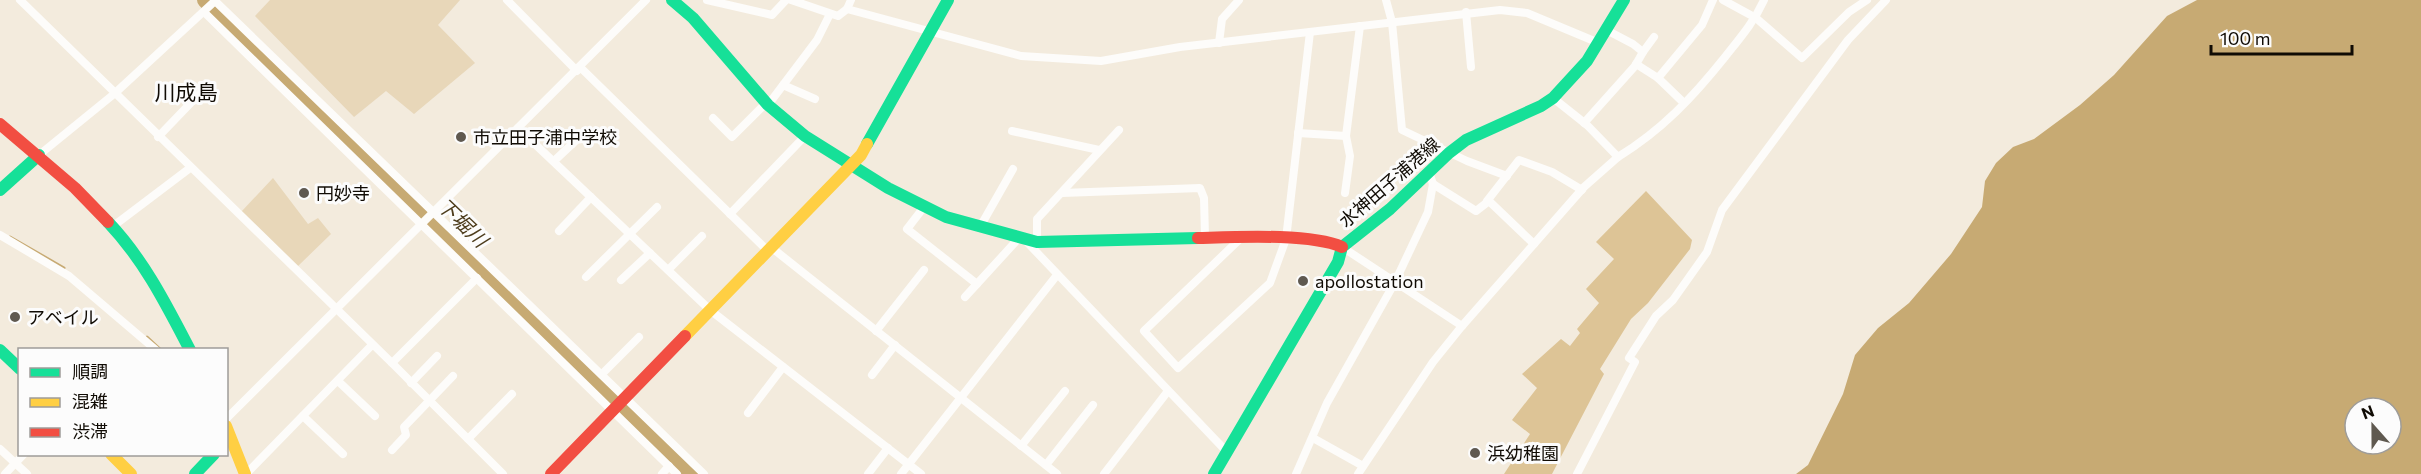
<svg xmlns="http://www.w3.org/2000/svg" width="2421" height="474" font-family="Commissioner,'Noto Sans JP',sans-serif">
<rect width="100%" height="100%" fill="#f3ebdd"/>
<g fill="#e8d7b9">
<polygon points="270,0 460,0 438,25 475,63 414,114 386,91 354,117 255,16"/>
<polygon points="273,178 308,224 318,218 331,234 296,268 241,212"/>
</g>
<polygon fill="#ddc496" points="1646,191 1692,240 1690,249 1648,303 1631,319 1600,369 1604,374 1552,474 1504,474 1530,434 1512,420 1537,388 1522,374 1561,339 1570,346 1580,333 1577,329 1599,303 1586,289 1614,259 1596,242"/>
<path fill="#c7aa73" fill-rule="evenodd" d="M 2197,0 L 2421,0 L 2421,474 L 1796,474 L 1808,465 L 1843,394 L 1855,355 L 1878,328 L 1909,303 L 1951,254 L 1982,207 L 1985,181 L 1996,163 L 2013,147 L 2034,139 L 2080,105 L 2114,75 L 2167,16 ZM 2355,408 L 2391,408 L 2391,444 L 2355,444 Z"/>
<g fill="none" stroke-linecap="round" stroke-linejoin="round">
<g stroke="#c7aa73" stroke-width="3">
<polyline points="10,237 64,268"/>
<polyline points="147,337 161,350"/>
</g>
<polyline stroke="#c7aa73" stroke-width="16" points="205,0 691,474"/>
<g stroke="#fdfcfa" stroke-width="8">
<polyline points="20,0 392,363 503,474"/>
<polyline points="214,0 704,474"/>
<polyline points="507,0 577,71"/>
<polyline points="707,0 772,15 786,0"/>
<polyline points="791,0 838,16 847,9 851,0"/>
<polyline points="1386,0 1392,22 1402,130 1467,161 1507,176"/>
<polyline points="1723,0 1756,18 1802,58 1849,12 1867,0"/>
<polyline points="847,9 1021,56 1101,61 1180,47 1500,10 1527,13 1599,43"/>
<polyline points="204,12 677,474"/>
<polyline points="1466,12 1471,67"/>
<polyline points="1219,43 1222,19 1239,0"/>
<polyline points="1643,52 1654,37"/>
<polyline points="1636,64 1658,78 1684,103"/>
<polyline points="580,67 769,252"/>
<polyline points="1658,78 1702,25 1713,0"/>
<polyline points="783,85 815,99"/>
<path d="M 1553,98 L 1587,125 L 1618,157 C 1662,130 1693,97 1725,57 C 1740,38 1754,22 1764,0"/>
<polyline points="768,105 817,40 830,14"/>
<polyline points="713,118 732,137 766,103"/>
<polyline points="1584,123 1635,66 1643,52 1633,44 1612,33"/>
<polyline points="518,128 710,310 921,474"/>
<polyline points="1012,131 1099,150"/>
<polyline points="1298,133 1346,136"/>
<polyline points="158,137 207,86"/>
<polyline points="39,155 114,94 216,0"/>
<polyline points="554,161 584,133"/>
<polyline points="1433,184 1476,211 1489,201 1534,244"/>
<polyline points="1062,193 1200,188 1204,198 1205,237"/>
<polyline points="1345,193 1350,156 1346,136 1360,26"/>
<polyline points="1487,201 1519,160 1552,172 1582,190"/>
<polyline points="924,207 907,229 977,284"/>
<polyline points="730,214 805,136"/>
<polyline points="112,227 190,168"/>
<polyline points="980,227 1013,169"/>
<polyline points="559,231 591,197"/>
<polyline points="0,235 69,276 156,350"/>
<polyline points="1242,237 1144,331 1178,368 1270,283 1286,239 1310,32"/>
<polyline points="1024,239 1227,452"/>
<polyline points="1037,242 1037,219 1119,130"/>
<polyline points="1342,247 1462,326"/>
<polyline points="772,248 1057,474"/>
<polyline points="668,270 702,236"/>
<polyline points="586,277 657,207"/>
<polyline points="621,280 650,253"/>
<polyline points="965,297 1019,238"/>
<polyline points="876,331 924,270"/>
<polyline points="392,363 477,278"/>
<polyline points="602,374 639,337"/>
<polyline points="872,375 895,345"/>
<polyline points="338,381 375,416"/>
<polyline points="411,383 437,356"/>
<polyline points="748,413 783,367"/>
<polyline points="303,416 343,454"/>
<polyline points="226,419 646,0"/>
<polyline points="1313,438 1363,466"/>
<polyline points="468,439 512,394"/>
<polyline points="1021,446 1065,391"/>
<polyline points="0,449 27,474"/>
<polyline points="392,450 406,435 404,427 453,376"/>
<polyline points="1046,465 1093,405"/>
<polyline points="5,474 24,454"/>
<polyline points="246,474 372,345"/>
<polyline points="662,474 669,466"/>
<polyline points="868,474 888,448"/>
<polyline points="901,474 1057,275"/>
<polyline points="1104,474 1168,391"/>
<polyline points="1296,474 1327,403 1395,282 1428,212 1433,184 1429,172"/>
<polyline points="1358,474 1433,362 1462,326 1584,187 1618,157"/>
<polyline points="1577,474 1635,362 1629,358 1656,316 1673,300 1707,252 1722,210 1848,40 1886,0"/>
</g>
<g stroke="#16e098" stroke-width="12">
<polyline points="672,0 693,18 768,105 805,136 888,188 946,217 1037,242 1198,238"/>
<polyline points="867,144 948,0"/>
<polyline points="0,190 39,155"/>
<path d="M 108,222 C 144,260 166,304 190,350"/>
<polyline points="0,350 20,369"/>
<polyline points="195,474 214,454"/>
<polyline points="1214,474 1338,262 1342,247 1390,209 1449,153 1466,140 1541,106 1553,98 1587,61 1624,0"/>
</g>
<g stroke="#ffcf43" stroke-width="12">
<polyline points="685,336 861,155 867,144"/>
<polyline points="226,426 245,474"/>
<polyline points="111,454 131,474"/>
</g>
<g stroke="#f24e42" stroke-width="12">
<polyline points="0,124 75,188 108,222"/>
<path d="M 1198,238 C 1235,237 1310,233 1342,247"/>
<polyline points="551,474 685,336"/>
</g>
</g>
<g fill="#5f5950" stroke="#fcfcfc" stroke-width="2">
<circle cx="461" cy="137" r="6"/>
<circle cx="304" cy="193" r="6"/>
<circle cx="1303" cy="281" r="6"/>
<circle cx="15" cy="317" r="6"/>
<circle cx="1475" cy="453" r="6"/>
</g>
<g text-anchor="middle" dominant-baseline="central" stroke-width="6" stroke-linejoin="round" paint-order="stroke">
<g font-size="18" fill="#100b04" stroke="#fcfcfc" text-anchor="start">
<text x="473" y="137">市立田子浦中学校</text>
<text x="316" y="193">円妙寺</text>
<text x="1315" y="281">apollostation</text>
<text x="27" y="317">アベイル</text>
<text x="1487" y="453">浜幼稚園</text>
</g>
<g font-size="18" fill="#100b04" stroke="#fcfcfc">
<text transform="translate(1389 182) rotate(-41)">水神田子浦港線</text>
</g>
<g font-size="20" font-style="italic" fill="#4e3d1d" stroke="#fcfcfc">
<text transform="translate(463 222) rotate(44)">下堀川</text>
</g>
<g font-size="21" fill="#100b04" stroke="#fcfcfc">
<text x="186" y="91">川成島</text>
</g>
</g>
<rect x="18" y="348" width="210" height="108" fill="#fcfcfc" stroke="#9e9c99" stroke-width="1.5"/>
<rect x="30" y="368" width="30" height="9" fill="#16e098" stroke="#9e9c99" stroke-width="1.5"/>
<text x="72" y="378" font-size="18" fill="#100b04">順調</text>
<rect x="30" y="398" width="30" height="9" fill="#ffcf43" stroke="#9e9c99" stroke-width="1.5"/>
<text x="72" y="408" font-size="18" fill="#100b04">混雑</text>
<rect x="30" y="428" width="30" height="9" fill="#f24e42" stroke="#9e9c99" stroke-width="1.5"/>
<text x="72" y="438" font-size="18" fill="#100b04">渋滞</text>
<g transform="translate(2373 426) rotate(339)"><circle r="28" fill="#fcfcfc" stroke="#9e9c99" stroke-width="1.5"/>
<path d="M0-4.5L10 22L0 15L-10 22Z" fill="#5f5950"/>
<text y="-9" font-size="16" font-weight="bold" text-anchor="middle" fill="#100b04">N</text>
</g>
<path d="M2211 45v9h141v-9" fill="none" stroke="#100b04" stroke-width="3"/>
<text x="2220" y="45" font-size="18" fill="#100b04" stroke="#fcfcfc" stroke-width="4.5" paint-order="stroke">100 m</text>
</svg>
